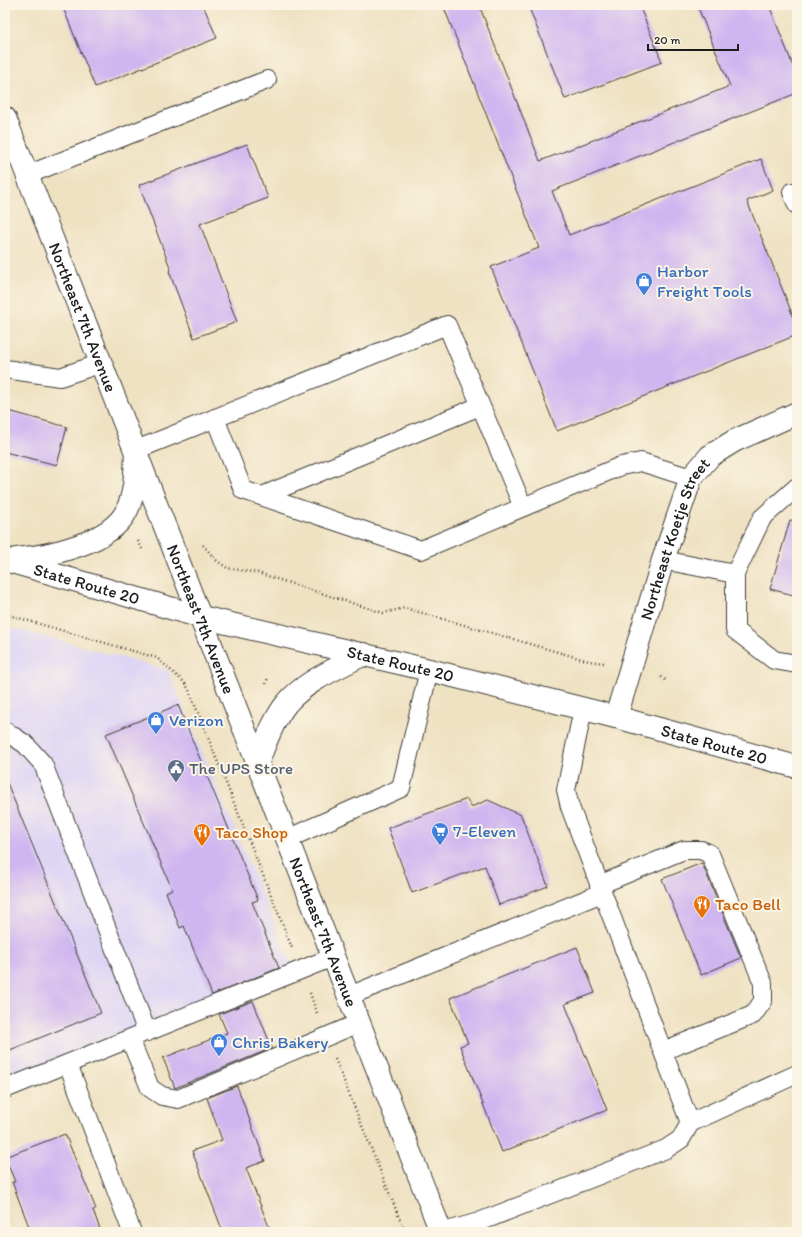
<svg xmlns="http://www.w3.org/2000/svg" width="802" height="1237" font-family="Itim,sans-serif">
<rect width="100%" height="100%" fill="#fcf5e5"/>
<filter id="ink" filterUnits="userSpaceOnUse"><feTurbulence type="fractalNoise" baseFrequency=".025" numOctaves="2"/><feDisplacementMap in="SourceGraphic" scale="8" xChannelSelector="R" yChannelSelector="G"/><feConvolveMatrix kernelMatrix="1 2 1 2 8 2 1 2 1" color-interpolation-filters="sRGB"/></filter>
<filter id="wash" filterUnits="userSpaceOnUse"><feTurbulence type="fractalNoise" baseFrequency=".012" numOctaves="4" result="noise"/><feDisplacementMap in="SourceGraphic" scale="16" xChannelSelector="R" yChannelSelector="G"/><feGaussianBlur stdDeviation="0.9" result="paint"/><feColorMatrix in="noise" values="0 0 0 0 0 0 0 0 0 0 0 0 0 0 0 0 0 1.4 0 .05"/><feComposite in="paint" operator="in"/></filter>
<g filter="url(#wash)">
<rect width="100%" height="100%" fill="#efe2c3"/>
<polygon fill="#ded5f5" points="5,626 168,670 293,968 5,1083"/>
<g id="blocks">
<g fill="#cfb6f0">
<polygon points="62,5 203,5 217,38 95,87"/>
<polygon points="443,5 479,5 540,161 730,86 697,5 769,5 797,76 797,93 552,191 569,235 761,159 773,190 747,201 797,326 797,335 557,431 491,267 539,248"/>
<polygon points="528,5 639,5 662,62 565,99"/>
<polygon points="247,144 268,198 200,224 237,322 194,338 169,271 171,270 139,185"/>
<polygon points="5,410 67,427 57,465 5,452"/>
<polygon points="790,520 797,521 797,596 770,589"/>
<polygon points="178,705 258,900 252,902 279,968 212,995 184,926 180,928 166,892 172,889 106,734"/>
<polygon points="5,778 101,1013 5,1052"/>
<polygon points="467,799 471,807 488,800 521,815 548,886 499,905 485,866 412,893 388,828"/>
<polygon points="702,863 741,958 701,975 662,879"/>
<polygon points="577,947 595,993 565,1004 607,1110 502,1152 460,1046 468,1043 450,998"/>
<polygon points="253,1001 272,1048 175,1088 163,1058 227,1033 219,1014"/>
<polygon points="237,1086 265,1161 246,1168 271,1232 223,1232 192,1151 222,1140 207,1098"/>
<polygon points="65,1134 96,1209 93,1210 101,1232 31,1232 12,1182 15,1182 5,1157"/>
</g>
</g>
</g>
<g filter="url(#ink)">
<use href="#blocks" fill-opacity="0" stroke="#3c3a35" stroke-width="1"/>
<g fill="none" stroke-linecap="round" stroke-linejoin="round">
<defs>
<g id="service">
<polyline points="27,175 267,80"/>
<polyline points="792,192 797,205"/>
<polyline points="5,369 60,377 102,363"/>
<polyline points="215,418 243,490 421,550 621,466 641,462 691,478"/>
<polyline points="136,450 447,325 523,507"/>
<polyline points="797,487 762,518 735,574 735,630 774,660 797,664"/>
<polyline points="262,496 480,406"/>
<polyline points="663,560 735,574"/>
<polyline points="5,731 25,744 43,764 147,1032 333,957"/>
<polyline points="287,839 401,788 429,670"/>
<polyline points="599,885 684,850 701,850 710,854 763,983 763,1001 753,1015 663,1051"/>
<polyline points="349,996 602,893"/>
<polyline points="130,1039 150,1088 162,1096 178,1099 359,1023"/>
<polyline points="68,1064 132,1232"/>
<polyline points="5,1089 141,1034"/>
<polyline points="690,1123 797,1074"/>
<polyline points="444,1232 479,1222 666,1149 681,1139 690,1123 570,807 566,790 583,709"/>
</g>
<g id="minor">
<path id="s1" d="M 616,717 L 663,560 L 691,478 L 710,456 L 734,441 L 797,413"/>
</g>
<g id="tertiary">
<path id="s2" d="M 5,118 L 441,1232"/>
</g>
<g id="primary">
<path d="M 16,559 C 48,556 112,543 127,510 C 136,491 135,471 136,450"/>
<path id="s3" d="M 5,560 L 201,617 L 429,670 L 616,717 L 797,767"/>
<path d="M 257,764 C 265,744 273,720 287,703 C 307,680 338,668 364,654"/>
</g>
</defs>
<use href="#service" stroke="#3c3a35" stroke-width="20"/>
<use href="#minor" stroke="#3c3a35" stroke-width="24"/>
<use href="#tertiary" stroke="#3c3a35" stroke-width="24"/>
<use href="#primary" stroke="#3c3a35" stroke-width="24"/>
<g stroke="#3c3a35" stroke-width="2.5" stroke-dasharray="1 3" stroke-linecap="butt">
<polyline points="138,541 142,549"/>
<polyline points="203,545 216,560 227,568 258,573 383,613 405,608 589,661 604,663"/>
<polyline points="5,614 157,658 184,682 189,690 292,948"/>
<polyline points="661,677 666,680"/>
<polyline points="266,684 268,677"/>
<polyline points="310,993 317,1013"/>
<polyline points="335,1059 405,1232"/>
</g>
<use href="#service" stroke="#fff" stroke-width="18"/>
<use href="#minor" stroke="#fff" stroke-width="22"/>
<use href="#tertiary" stroke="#fff" stroke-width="22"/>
<use href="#primary" stroke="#fff" stroke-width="22"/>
</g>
</g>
<defs>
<symbol id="shop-pin" viewBox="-11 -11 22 30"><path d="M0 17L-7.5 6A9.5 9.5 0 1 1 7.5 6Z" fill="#3f7fe0" stroke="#fcf5e5"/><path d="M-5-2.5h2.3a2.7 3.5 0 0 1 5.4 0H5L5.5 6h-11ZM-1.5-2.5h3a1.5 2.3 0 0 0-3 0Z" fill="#fff"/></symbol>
<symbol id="civic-pin" viewBox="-11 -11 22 30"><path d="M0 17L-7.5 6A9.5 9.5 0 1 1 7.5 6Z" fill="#5c6f8a" stroke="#fcf5e5"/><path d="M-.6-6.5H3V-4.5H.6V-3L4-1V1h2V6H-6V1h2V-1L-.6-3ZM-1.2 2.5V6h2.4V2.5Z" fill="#fff"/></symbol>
<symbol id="supermarket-pin" viewBox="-11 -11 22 30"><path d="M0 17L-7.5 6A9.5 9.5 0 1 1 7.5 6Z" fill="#3f7fe0" stroke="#fcf5e5"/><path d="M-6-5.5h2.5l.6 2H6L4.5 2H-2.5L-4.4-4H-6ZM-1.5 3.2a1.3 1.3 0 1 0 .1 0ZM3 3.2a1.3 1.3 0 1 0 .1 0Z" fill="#fff"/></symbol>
<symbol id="restaurant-pin" viewBox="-11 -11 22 30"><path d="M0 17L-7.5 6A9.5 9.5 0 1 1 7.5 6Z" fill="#e8710a" stroke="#fcf5e5"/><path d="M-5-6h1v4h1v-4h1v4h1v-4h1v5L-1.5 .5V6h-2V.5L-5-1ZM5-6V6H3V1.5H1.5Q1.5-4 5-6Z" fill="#fff"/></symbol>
</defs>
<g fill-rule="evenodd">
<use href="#shop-pin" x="634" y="271" width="20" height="27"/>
<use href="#shop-pin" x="146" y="710" width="20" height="27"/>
<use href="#civic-pin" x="166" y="758" width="20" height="27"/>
<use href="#supermarket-pin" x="430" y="821" width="20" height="27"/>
<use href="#restaurant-pin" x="192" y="822" width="20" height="27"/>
<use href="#restaurant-pin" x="692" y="894" width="20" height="27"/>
<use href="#shop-pin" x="209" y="1032" width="20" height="27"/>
</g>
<g text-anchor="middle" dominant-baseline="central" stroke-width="4" stroke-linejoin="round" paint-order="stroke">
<g font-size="17" fill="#366cbe" stroke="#fcf5e5" text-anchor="start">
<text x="657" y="271">Harbor<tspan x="657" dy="20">Freight Tools</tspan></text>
<text x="169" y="720">Verizon</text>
<text x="453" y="831">7-Eleven</text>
<text x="232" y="1042">Chris' Bakery</text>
</g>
<g font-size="17" fill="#1c1c1c" stroke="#fcf5e5">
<text stroke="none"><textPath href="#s2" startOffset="214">Northeast 7th Avenue</textPath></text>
<text stroke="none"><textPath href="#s1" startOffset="188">Northeast Koetje Street</textPath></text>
<text stroke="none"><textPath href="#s3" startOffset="85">State Route 20</textPath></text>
<text stroke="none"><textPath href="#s2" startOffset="538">Northeast 7th Avenue</textPath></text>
<text stroke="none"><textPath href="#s3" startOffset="409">State Route 20</textPath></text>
<text stroke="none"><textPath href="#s3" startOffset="733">State Route 20</textPath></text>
<text stroke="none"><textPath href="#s2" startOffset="874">Northeast 7th Avenue</textPath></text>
</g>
<g font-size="17" fill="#4e5e75" stroke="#fcf5e5" text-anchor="start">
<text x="189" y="768">The UPS Store</text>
</g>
<g font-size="17" fill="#c56008" stroke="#fcf5e5" text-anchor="start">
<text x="215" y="832">Taco Shop</text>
<text x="715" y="904">Taco Bell</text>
</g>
</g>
<rect width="802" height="1237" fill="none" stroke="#fcf5e5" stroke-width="20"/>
<path d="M648 44v6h90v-6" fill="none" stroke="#1c1c1c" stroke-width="2"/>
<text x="654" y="44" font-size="12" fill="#1c1c1c" stroke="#fcf5e5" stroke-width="3" paint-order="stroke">20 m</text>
</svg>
